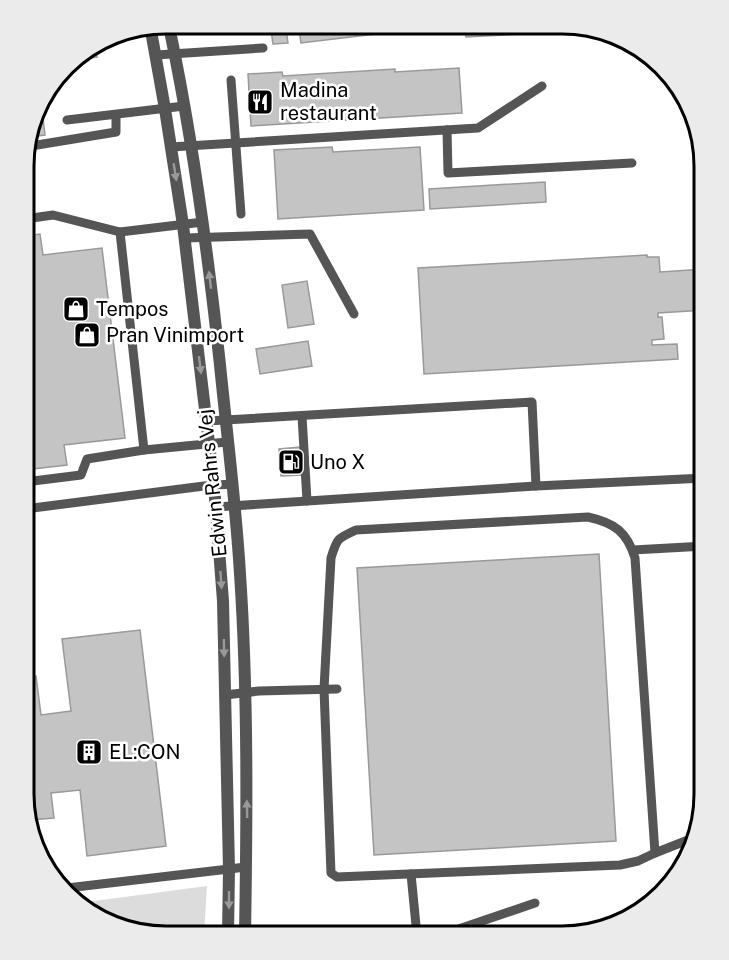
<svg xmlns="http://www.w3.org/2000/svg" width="729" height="960" font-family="'Public Sans',sans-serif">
<rect width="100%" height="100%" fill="#fff"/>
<polygon fill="#dcdcdc" points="207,886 204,935 148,935 87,912 79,903"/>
<g fill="#c4c4c4" stroke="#999" stroke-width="1.5">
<polygon points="559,26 559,32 466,37 465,27"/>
<polygon points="391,28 392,32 301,43 299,29"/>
<polygon points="286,29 288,43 273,44 271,30"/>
<polygon points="95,46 97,57 72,60 73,59"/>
<polygon points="459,68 462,113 251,126 248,74 282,72 283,76 395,69 395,72"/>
<polygon points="41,102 45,135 29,137"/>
<polygon points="332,147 333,152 420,147 424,210 278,219 274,150"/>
<polygon points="545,182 546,202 430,209 429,189"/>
<polygon points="40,234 43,255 102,248 125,438 64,445 67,465 25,470 25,236"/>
<polygon points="647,255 647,257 659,257 660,272 705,269 705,310 658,313 658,317 662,317 664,339 652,340 652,345 677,344 678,359 424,374 418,268"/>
<polygon points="307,281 314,324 288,328 282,285"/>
<polygon points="308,341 312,366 260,374 256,349"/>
<polygon points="300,447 303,475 281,476 279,449"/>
<polygon points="599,554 616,841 374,855 357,568"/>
<polygon points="140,630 166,846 87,856 80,790 51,793 54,818 30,820 24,794 24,677 36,676 41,715 71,711 62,639"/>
</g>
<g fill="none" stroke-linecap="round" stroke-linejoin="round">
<g stroke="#555" stroke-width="9">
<polyline points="156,55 263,48"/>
<polyline points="231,80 241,214"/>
<polyline points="67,120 184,106"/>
<polyline points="447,130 448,173 632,163"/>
<polyline points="25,147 116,132 116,115"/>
<polyline points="171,147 478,128 542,86"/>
<polyline points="25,219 53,215 120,232"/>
<polyline points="203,222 120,232 144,450 227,442"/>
<polyline points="185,238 310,234 354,314"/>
<polyline points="302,416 307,501"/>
<polyline points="207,421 532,402 536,486"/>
<polyline points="25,482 81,475 87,459 144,450"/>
<polyline points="216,507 536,486 705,478"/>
<polyline points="25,509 204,486 232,484"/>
<path d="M 588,517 C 615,523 627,532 635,558 L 655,853 L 638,861 L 620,865 L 337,877 L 331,873 L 324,689 L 331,558 C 337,538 338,538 356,530 Z"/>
<polyline points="633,550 705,546"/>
<polyline points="225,695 259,691 337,689"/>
<polyline points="655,853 693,838"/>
<polyline points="411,874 417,936"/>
<polyline points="67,888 246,867"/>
<polyline points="438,936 535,903"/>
</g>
<g stroke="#555" stroke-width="12">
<polyline points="151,31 165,109 183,225 214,485 223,601 229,869 228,935"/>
<path d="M 170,31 C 193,141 208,253 220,365 C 227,435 236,505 240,574 C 248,694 247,815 245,935"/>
</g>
</g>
<defs><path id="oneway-solid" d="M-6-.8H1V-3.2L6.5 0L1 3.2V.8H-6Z" transform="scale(1.5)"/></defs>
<g fill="#999">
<use href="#oneway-solid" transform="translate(175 172) rotate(81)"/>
<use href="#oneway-solid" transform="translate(210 280) rotate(-97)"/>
<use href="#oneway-solid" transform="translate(200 365) rotate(83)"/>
<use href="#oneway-solid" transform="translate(221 580) rotate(86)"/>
<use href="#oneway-solid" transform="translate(224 648) rotate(89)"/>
<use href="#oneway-solid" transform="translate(247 809) rotate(-91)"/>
<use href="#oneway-solid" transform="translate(229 900) rotate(90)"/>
</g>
<defs>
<symbol id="restaurant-square" viewBox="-11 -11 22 22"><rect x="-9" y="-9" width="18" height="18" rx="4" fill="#000" stroke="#fff"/><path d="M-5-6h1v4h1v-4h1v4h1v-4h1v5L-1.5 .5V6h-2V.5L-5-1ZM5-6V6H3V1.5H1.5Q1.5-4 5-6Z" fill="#fff"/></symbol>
<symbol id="shop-square" viewBox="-11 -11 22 22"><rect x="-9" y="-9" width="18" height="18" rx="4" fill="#000" stroke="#fff"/><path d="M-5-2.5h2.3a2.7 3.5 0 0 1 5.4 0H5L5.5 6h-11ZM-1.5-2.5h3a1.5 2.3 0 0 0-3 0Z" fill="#fff"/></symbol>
<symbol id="fuel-square" viewBox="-11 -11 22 22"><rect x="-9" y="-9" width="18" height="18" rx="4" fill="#000" stroke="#fff"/><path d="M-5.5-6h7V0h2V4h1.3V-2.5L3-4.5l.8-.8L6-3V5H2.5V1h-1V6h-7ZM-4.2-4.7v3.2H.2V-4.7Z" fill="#fff"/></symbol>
<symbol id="building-square" viewBox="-11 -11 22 22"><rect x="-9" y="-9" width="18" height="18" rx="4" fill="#000" stroke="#fff"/><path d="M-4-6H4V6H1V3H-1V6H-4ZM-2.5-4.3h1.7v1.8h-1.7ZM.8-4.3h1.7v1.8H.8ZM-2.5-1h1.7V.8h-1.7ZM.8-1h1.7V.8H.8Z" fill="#fff"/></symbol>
</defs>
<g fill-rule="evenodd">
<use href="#restaurant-square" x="245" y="87" width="30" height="30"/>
<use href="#shop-square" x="61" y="294" width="30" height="30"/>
<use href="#shop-square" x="72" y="320" width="30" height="30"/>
<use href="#fuel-square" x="276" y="447" width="30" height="30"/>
<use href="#building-square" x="74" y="737" width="30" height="30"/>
</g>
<g text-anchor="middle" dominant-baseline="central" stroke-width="5" stroke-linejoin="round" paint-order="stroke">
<g font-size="20" fill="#000" stroke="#fff" text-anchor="start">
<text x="280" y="90">Madina<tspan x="280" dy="23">restaurant</tspan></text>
<text x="96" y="309">Tempos</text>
<text x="106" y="335">Pran Vinimport</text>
<text x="310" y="462">Uno X</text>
<text x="109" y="752">EL:CON</text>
</g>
<g font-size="20" fill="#000" stroke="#fff">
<text transform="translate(212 483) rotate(-96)">Edwin Rahrs Vej</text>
</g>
</g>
<path d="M0 0H729V960H0ZM166 34H562A132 132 0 0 1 694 166V794A132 132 0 0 1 562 926H166A132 132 0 0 1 34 794V166A132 132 0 0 1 166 34Z" fill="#ebebeb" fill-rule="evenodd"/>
<path fill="none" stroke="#000" stroke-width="3" d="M166 34H562A132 132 0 0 1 694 166V794A132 132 0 0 1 562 926H166A132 132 0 0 1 34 794V166A132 132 0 0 1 166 34Z"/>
</svg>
